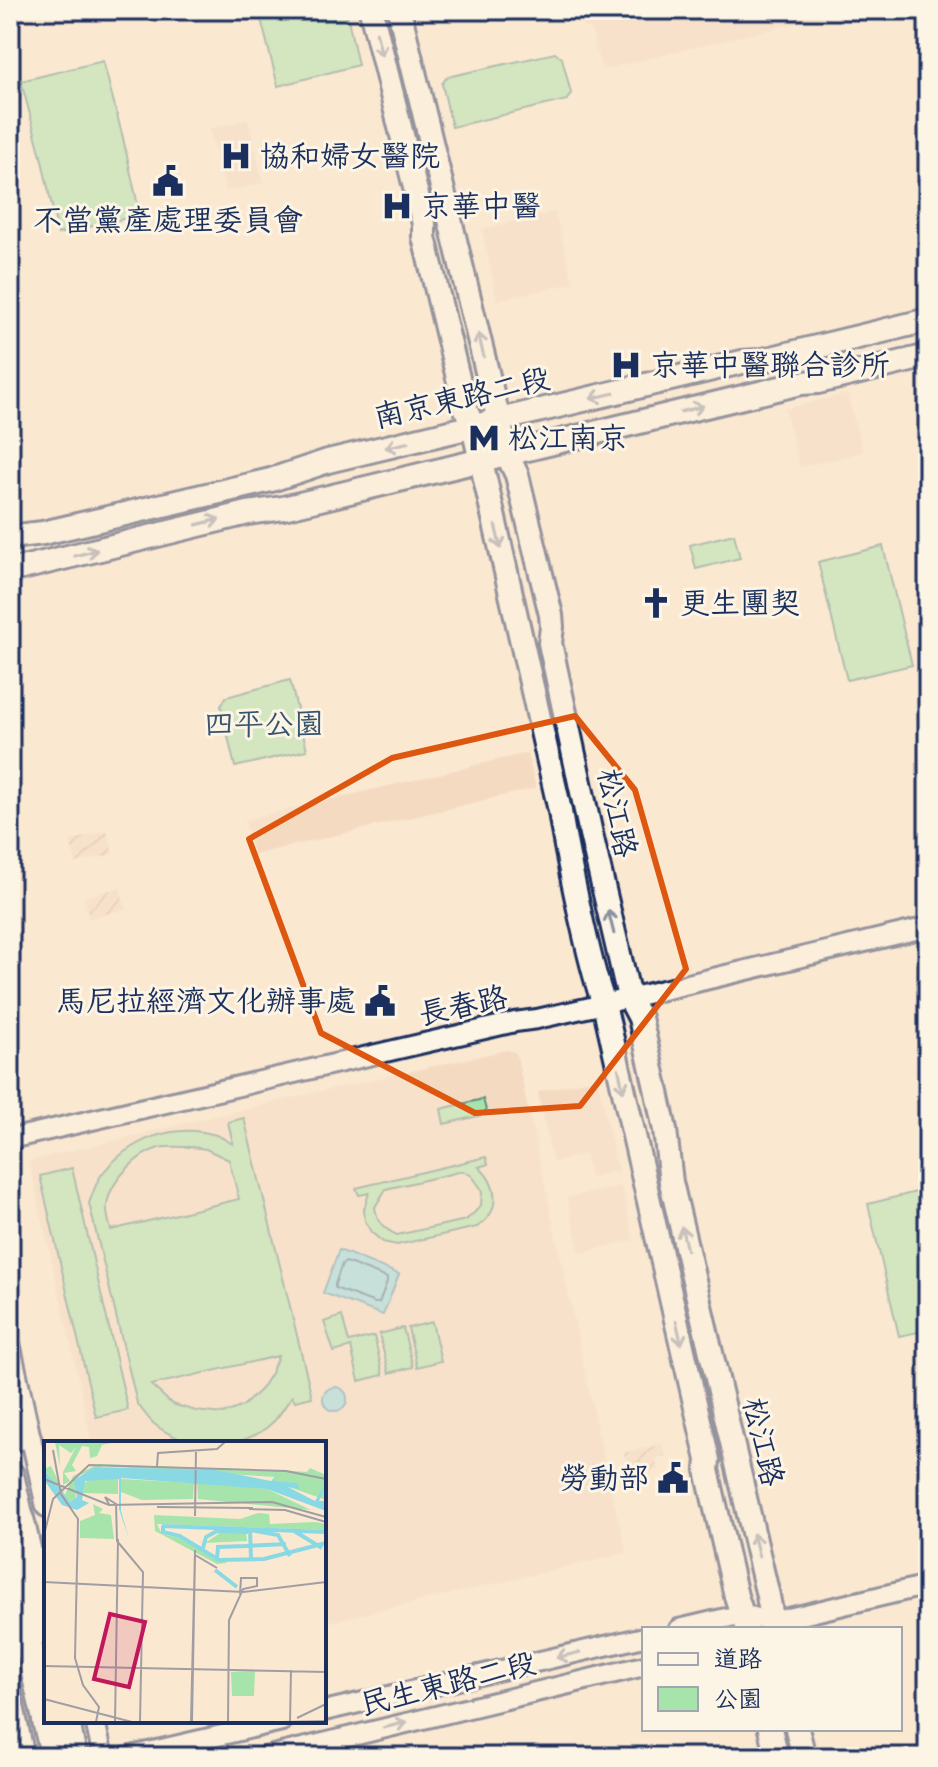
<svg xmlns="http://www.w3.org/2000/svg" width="938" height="1767" font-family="'Comic Neue','LXGW WenKai TC',sans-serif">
<defs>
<pattern id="industrial-furrows" width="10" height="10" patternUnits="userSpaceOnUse" patternTransform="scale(2)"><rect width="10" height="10" fill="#f4dac1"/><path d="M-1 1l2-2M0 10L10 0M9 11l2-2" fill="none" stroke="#d1bba8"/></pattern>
</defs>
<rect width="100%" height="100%" fill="#fae8d1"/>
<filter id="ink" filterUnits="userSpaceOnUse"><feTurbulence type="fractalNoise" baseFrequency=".0125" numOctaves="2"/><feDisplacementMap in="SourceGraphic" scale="16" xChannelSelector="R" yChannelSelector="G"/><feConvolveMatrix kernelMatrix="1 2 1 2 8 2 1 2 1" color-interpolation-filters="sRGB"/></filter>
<g filter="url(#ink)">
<g fill="#f4dac1">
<polygon points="579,10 849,10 605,69 600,65 591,27 584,28"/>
<polygon points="248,120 263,183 226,191 209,129"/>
<polygon points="555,212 573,283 497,300 482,229"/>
<polygon points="847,394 863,452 800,467 785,409"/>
<polygon points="527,753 536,788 253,855 245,820"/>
<polygon points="507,1050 516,1053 611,1491 627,1553 324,1623 324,1443 91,1443 84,1403 29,1161 287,1099"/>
<polygon points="597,1078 618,1171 590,1177 585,1154 553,1162 538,1092"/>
<polygon points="621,1186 634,1240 580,1253 567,1198"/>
</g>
<g fill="url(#industrial-furrows)">
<polygon points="107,831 113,854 76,863 70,841"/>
<polygon points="120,888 126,909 89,918 84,897"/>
<polygon points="662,1444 665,1456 655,1458 658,1470 630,1477 624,1453"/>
</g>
<g fill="#a6e4ab" stroke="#608a84" stroke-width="2" fill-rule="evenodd">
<polygon points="302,10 346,10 358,65 278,86 261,19"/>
<polygon points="555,53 562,58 571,93 567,100 452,127 442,84 447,77"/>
<polygon points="103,61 123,138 140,215 58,234 41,156 21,81"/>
<polygon points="734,534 740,558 696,569 690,545"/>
<polygon points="883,546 912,665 847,680 818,562"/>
<polygon points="290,680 307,750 235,767 221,706 226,697"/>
<polygon points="483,1099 487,1114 444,1124 441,1109"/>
<path d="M 244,1118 L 312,1397 L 295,1401 L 292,1396 C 286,1404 281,1414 274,1421 C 243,1453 186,1451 153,1423 C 147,1417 142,1410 137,1403 L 89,1203 C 93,1193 96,1182 102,1174 C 129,1140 173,1122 216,1135 C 222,1137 227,1141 233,1144 L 228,1122 ZM 191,1147 L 206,1149 L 229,1160 L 239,1199 L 111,1230 C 109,1223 106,1213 107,1206 C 109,1182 137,1154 159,1148 C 169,1146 181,1147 191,1147 ZM 278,1356 L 271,1373 L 261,1389 L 243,1406 L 223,1414 L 196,1411 L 172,1404 L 151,1385 Z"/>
<path d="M 486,1157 L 488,1164 L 479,1167 C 498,1185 502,1211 477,1227 L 397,1245 L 383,1242 L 371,1232 L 365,1221 L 364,1209 L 369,1193 L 359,1195 L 356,1188 ZM 463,1171 L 472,1176 L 482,1190 L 481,1205 L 475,1212 L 466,1220 L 397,1235 C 384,1229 377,1222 375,1207 L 386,1189 Z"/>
<polygon points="72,1168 128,1410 96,1417 40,1176"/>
<polygon points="928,1189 928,1330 899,1336 868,1204"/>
<polygon points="342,1316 349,1342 374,1336 383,1375 359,1381 351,1347 334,1352 324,1322"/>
<polygon points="432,1322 441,1361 417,1367 408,1328"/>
<polygon points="403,1328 413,1367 389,1373 379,1334"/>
</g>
<g fill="#89d9e5" stroke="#5d95af" stroke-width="2">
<polygon points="339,1250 399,1274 383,1315 323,1293"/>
<circle cx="335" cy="1399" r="12"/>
</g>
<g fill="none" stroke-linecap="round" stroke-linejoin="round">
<polygon stroke="#477394" stroke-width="2" points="346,1262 387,1278 387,1282 379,1303 375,1303 335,1288 335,1284 342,1264"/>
<defs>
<g id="minor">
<polyline points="10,1139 515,1022 537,1019 604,1004 928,927"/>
<polyline points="10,1343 46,1507"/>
<polyline points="10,1442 31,1438"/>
<polyline points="679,1629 743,1614 772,1622 928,1585"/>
<polyline points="10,1687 25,1757"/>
<polyline points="324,1711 644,1637"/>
<polyline points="95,1721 103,1757"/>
<polyline points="127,1757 282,1721"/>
<polyline points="265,1757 644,1666"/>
</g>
<g id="major">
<path d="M 371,10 L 424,224 L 424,237 L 465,407 L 473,427 L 481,461 L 560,811 C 565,846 573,880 580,914 C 587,944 593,974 604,1004 L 708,1460 L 707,1470 L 736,1596 L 747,1629"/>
<polyline points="399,10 507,454 517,475 551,615 552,627 550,643 591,834 629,997 640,1018 655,1083 665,1130 671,1182 768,1596 774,1629"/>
<polyline points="10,537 43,533 271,480 328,461 742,362 759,361 928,320"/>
<polyline points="10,571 248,513 283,508 801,383 818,382 928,356"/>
<polyline points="770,1729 777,1757"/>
<polyline points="797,1729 804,1757"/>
</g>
<g id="highway">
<polyline points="10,1475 46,1631"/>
<polyline points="10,1566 46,1719"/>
<polyline points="46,1721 55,1757"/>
<polyline points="66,1721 73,1757"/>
</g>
</defs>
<use href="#minor" stroke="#1b2f5e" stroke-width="24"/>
<use href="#major" stroke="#1b2f5e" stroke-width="28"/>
<use href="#highway" stroke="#1b2f5e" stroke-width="32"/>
<use href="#minor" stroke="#fcf5e5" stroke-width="18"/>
<use href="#major" stroke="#fcf5e5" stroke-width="22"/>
<use href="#highway" stroke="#fcf5e5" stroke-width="26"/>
</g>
<defs><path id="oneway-shaft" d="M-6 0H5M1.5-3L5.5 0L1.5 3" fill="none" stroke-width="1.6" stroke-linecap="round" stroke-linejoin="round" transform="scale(2)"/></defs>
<g stroke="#8c92a2">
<use href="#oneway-shaft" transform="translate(379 44) rotate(77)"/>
<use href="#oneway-shaft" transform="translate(481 345) rotate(-103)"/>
<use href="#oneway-shaft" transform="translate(602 396) rotate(167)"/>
<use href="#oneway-shaft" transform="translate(692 409) rotate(-14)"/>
<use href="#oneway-shaft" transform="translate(397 445) rotate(167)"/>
<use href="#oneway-shaft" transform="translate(208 522) rotate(-14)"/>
<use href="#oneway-shaft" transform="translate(498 537) rotate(77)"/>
<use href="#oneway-shaft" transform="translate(86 553) rotate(-14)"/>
<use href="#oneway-shaft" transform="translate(611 922) rotate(-104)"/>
<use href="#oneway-shaft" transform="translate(621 1080) rotate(77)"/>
<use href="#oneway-shaft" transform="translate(684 1238) rotate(-103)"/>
<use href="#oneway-shaft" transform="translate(679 1333) rotate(77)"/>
<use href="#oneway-shaft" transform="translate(756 1545) rotate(-103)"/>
<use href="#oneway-shaft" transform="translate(568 1655) rotate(167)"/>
<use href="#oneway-shaft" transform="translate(395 1725) rotate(-14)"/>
</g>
</g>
<path d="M0 0H938V1767H0ZM 575,716 L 635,790 L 686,969 L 580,1106 L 475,1113 L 321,1033 L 249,839 L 392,758 Z" fill="#fae8d1" fill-opacity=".55" fill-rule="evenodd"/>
<path fill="none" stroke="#de5710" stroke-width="6" stroke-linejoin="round" d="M 575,716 L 635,790 L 686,969 L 580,1106 L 475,1113 L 321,1033 L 249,839 L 392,758 Z"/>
<defs>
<symbol id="hospital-bare" viewBox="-9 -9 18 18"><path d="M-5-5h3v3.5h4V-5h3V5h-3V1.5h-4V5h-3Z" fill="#1b2f5e" stroke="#fcf5e5" stroke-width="2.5" paint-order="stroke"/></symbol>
<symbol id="civic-bare" viewBox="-9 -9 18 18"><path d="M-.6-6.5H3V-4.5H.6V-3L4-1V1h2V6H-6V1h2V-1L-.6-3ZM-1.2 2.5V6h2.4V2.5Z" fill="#1b2f5e" stroke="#fcf5e5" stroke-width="2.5" paint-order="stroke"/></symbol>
<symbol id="metro-bare" viewBox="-9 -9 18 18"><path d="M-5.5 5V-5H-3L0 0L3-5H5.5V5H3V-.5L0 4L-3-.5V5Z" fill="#1b2f5e" stroke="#fcf5e5" stroke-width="2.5" paint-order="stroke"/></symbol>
<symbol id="church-bare" viewBox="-9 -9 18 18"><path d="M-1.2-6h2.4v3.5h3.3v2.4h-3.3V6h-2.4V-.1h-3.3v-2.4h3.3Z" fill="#1b2f5e" stroke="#fcf5e5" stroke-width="2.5" paint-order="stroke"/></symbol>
</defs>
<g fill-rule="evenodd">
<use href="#hospital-bare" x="214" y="134" width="44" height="44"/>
<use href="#civic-bare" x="146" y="159" width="44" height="44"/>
<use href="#hospital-bare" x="375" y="184" width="44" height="44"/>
<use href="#hospital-bare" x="604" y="343" width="44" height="44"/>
<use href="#metro-bare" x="462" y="416" width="44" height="44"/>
<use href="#church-bare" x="634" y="581" width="44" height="44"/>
<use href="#civic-bare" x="358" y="979" width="44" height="44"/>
<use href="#civic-bare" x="651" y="1456" width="44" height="44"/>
</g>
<g text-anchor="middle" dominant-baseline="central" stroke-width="6" stroke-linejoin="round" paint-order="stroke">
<g font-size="30" fill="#1b2f5e" stroke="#fcf5e5" text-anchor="start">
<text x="260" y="156">協和婦女醫院</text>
<text x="421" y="206">京華中醫</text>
<text x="168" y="220" text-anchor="middle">不當黨產處理委員會</text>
<text x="650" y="365">京華中醫聯合診所</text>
<text x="508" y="438">松江南京</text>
<text x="680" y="603">更生團契</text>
<text x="356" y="1001" text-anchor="end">馬尼拉經濟文化辦事處</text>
<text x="649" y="1478" text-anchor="end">勞動部</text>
</g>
<g font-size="30" fill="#1b2f5e" stroke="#fcf5e5">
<text transform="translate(462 398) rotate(-13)">南京東路二段</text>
<text transform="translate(617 813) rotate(78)">松江路</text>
<text transform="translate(463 1006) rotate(-12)">長春路</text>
<text transform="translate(763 1442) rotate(77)">松江路</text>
<text transform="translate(448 1684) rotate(-14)">民生東路二段</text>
</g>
<g font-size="30" fill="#37536d" stroke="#fcf5e5">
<text x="264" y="724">四平公園</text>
</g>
</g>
<g transform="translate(44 1441)">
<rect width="282" height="282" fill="#fae8d1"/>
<path d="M 55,23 L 244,30 L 279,38 L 237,29 L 263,31 L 266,27 L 282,34 L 282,59 L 228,40 L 231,36 L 60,25 L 31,36 L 32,57 L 26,61 L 20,57 L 0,28 L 7,25 L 21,54 L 29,35 ZM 48,37 L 74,37 L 74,53 L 39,52 L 40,42 ZM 77,38 L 150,42 L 149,58 L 98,59 L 77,51 ZM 153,41 L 223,48 L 267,69 L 154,58 ZM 49,63 L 59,68 L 55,72 L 67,74 L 70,98 L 36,97 L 36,80 L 51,74 ZM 214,72 L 225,73 L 226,83 L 271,81 L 282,83 L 282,89 L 113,83 L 118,93 L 136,97 L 183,122 L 173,123 L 111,90 L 110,74 L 196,78 ZM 179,90 L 202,91 L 203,100 L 161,102 ZM 211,230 L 210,255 L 188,255 L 187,231 Z" fill="#a6e4ab"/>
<path d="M 11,1 L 72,1 L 58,4 L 53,15 L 46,17 L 45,6 L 38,5 L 28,24 L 32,30 L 20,32 L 26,40 L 19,44 L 19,31 L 32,6 L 27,12 L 15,4 L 16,26 Z" fill="#a6e4ab"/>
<path d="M 51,26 L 171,29 L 227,40 L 236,31 L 229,40 L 253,42 L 256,48 L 244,46 L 271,60 L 282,42 L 275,60 L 282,60 L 282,70 L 223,48 L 77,37 L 77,70 L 85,98 L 75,68 L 75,38 L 41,40 L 38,59 L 45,62 L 33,69 L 18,64 L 0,39 L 0,29 L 26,61 L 33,56 L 30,39 Z" fill="#89d9e5"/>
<path fill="none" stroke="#89d9e5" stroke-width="4" d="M 118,85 L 282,91M 119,85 L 119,91 L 136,95 L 175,119 L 220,118 L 282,102M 250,90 L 278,107M 201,105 L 242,103M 159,107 L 162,96 L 173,90 L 204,91M 173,117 L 174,106 L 202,105M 207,118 L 206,89 L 234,94 L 246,115M 171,129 L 193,146"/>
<path fill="none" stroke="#a19ea3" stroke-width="2" d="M 9,9 L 17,53 L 34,78 L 31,217 L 39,244 L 55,266 L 52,281M 113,25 L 114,12 L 173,8 L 181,1M 0,38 L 65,64 L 228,61 L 282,76M 65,63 L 61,56 L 72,63 L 73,100 L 99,131 L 96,281M 113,66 L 209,67M 205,68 L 241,69 L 282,81M 151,75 L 152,9M 0,94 L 9,58 L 45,24 L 242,30 L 282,38M 0,141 L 199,151 L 282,141M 0,225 L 282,231M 0,258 L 88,281M 253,277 L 282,263M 71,281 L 74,98M 147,281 L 151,109M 148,281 L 184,281M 148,281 L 151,114 L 173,127M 184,281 L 185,179 L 199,148 L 213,145 L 213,137 L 197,137 L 196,153M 237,281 L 282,280M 246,281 L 247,229"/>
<path fill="#c2185b" fill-opacity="0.15" stroke="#c2185b" stroke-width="4" d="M 66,173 L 101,181 L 85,246 L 50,238 Z"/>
<rect width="282" height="282" fill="none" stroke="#1b2f5e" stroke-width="4"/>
</g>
<rect width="938" height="1767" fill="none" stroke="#fcf5e5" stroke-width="40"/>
<rect x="20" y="20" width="898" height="1727" fill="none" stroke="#1b2f5e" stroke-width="3" filter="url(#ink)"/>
<rect x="642" y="1627" width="260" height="104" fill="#fcf5e5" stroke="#a2a6af" stroke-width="2"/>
<rect x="658" y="1653" width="40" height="12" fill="#fcf5e5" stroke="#a2a6af" stroke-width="2"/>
<text x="714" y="1667" font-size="24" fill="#1b2f5e">道路</text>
<rect x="658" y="1687" width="40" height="24" fill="#a6e4ab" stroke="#a2a6af" stroke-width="2"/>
<text x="714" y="1707" font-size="24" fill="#1b2f5e">公園</text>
</svg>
